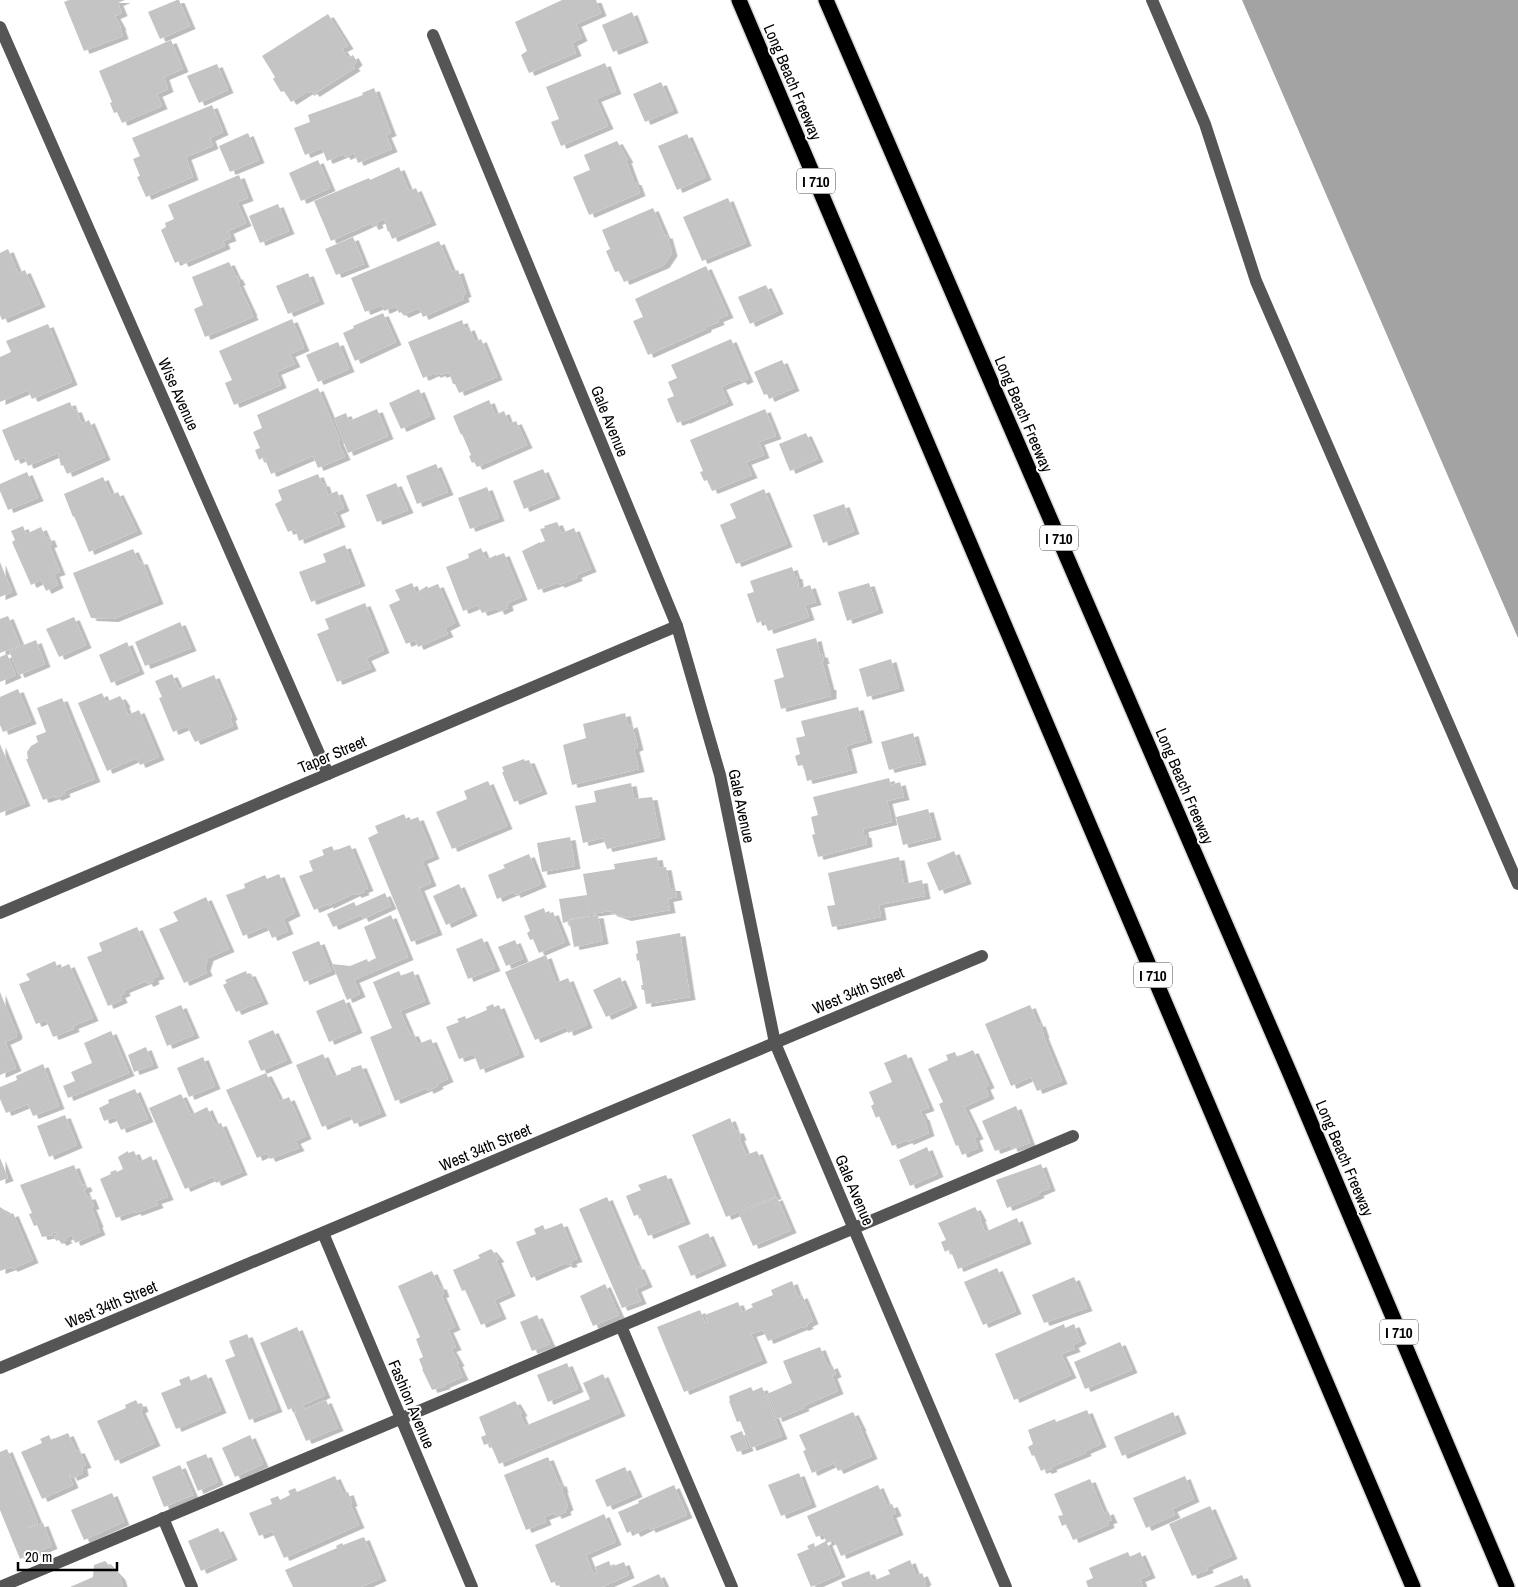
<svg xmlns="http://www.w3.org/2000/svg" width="1518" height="1587" font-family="'Archivo Narrow',sans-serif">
<defs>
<filter id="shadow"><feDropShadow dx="5.5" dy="3" stdDeviation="0" flood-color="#0004"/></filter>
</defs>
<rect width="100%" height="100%" fill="#fff"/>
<polygon fill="#a3a3a3" points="1242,0 1518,0 1518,638"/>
<g fill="#c4c4c4" filter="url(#shadow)">
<polygon points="69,0 125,0 118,3 122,13 115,16 121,27 120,27 123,36 84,51 64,2"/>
<polygon points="177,0 179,0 190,26 160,39 148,12"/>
<polygon points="562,0 596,0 601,13 576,24 582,38 572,43 576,53 529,73 521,55 527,51 515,22"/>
<polygon points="632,12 643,40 613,52 602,25"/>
<polygon points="328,14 348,46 342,49 348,58 353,55 357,62 353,66 355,68 314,94 312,91 308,93 308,91 291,102 284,91 281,92 273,79 275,77 262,56"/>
<polygon points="171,40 183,69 164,77 168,89 157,94 162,106 122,123 117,112 114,113 110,103 112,102 99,71"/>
<polygon points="605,63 616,91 596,99 608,126 561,146 551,122 559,119 546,87"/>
<polygon points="217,64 228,90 199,103 187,76"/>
<polygon points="661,82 673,110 645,122 633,94"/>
<polygon points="374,88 391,133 386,135 392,149 358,163 354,153 345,157 344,154 327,161 322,148 305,155 294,128 310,122 308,115 363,95 362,93"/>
<polygon points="212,105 223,132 210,138 213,146 186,157 193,177 146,197 137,177 140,176 133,159 140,156 132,138"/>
<polygon points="248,133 259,160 230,172 219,146"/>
<polygon points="687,134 706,177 677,190 658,146"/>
<polygon points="617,141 628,160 626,160 634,182 636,182 640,193 589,215 573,177 590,170 584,155"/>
<polygon points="318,160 330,188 301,201 289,173"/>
<polygon points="399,167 409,191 416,188 431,222 392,239 389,231 388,232 384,219 377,222 378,225 373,227 371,223 331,241 314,201 369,178 370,180"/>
<polygon points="239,175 248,198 237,202 246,223 228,231 231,238 223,241 225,246 183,264 181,260 175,263 161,230 166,227 165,223 174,219 168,205"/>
<polygon points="728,198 746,243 702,261 683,217"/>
<polygon points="278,204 289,231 260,243 249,216"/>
<polygon points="653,208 665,236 667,235 672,253 664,265 624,282 619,271 615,272 606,251 610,249 602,230"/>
<polygon points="353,237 364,264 336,275 325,249"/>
<polygon points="439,241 452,272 458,270 466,294 463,295 464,299 423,317 419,308 403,315 401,312 399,313 396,306 384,311 382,305 365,312 351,278"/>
<polygon points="8,249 18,273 25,270 40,304 2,320 0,315 0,253"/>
<polygon points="229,262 236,277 237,276 240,282 238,283 252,313 251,313 253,317 205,337 194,309 203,305 192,277"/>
<polygon points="706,266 728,315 718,319 719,322 706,327 706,329 648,355 633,321 643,317 635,299"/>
<polygon points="308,273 319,301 288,314 276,286"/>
<polygon points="766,285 778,311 750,324 738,297"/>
<polygon points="383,313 396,342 355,361 343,333 354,328 353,326"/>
<polygon points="292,319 304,348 290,354 295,364 276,372 281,385 234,405 225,383 232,380 219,351"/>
<polygon points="462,320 465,329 469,327 475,342 481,339 497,377 459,393 455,384 453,384 449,372 441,375 440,373 435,375 434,373 423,378 408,342"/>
<polygon points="48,324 72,382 32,399 28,390 0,402 0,357 11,352 6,341"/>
<polygon points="731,339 748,379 742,382 740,379 721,387 728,402 684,421 684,420 677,423 667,399 674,396 668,382 677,378 671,365"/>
<polygon points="338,342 349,369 318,382 306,355"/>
<polygon points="782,360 794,388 769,399 767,394 764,395 754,372"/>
<polygon points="318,388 340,440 338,441 345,457 318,468 313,456 271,474 264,457 259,460 255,450 260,448 253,432 262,428 257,415"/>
<polygon points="419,389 430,416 401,429 389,403"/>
<polygon points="489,400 495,415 504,411 509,424 516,421 527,445 477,467 474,462 472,463 469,456 471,455 462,434 461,435 453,416"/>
<polygon points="70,402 73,410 76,409 82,424 89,420 105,457 67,474 63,465 61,466 58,453 28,466 24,457 15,461 2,430"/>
<polygon points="377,409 388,436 348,453 334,418 346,413 349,421"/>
<polygon points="765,409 776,436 759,442 764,455 746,462 752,475 712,491 707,480 704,481 700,472 703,471 690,440"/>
<polygon points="806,433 818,459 790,471 779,444"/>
<polygon points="436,464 448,492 417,504 406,476"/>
<polygon points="543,469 555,496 524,509 513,481"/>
<polygon points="27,472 38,498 8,510 0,491 0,484"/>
<polygon points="318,474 322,484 324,483 328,495 337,491 344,508 335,512 340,524 299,541 295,529 288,532 275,504 282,500 278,490"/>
<polygon points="103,477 111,495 118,492 137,531 89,552 74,516 73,517 64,494"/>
<polygon points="396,483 408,510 377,522 366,495"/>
<polygon points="487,487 499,518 470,529 458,498"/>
<polygon points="764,489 787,544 736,564 720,525 736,518 730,504"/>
<polygon points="844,504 854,531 823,543 813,515"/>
<polygon points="557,522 562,533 574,528 591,569 576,575 577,578 559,585 558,583 538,590 522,551 540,542 540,543 545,541 540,529 545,528 544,526"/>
<polygon points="23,526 26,534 41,527 46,538 49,537 52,544 49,545 60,572 54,574 58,585 46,591 41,580 31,585 12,542 15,540 11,531"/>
<polygon points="345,545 360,583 311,602 299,572 326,562 323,554"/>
<polygon points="481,548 486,560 496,555 496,556 504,553 522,597 507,603 508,608 499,612 497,608 482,613 478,605 463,611 446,567 469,558 468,554"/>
<polygon points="133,549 139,562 142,561 158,601 113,619 91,618 73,573"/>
<polygon points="0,562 12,592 0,597"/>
<polygon points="792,567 795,576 797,576 799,589 810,585 816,602 805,605 809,617 768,631 764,620 757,623 747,594 754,592 750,581"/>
<polygon points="412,583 416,593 427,586 428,588 438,584 455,623 445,628 448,634 418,647 415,640 406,644 389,605 400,600 395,590"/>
<polygon points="869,583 878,610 847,621 838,592"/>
<polygon points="365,603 384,650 366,658 371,668 337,682 317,634 329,629 325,619"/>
<polygon points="8,616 20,645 0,653 0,619"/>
<polygon points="74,617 86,645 59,657 46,629"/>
<polygon points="180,622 191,648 145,666 135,642"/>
<polygon points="816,638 820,655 822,654 824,661 822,661 829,687 831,687 831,696 781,709 774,680 784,677 776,649"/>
<polygon points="36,640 45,664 19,675 9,651"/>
<polygon points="127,642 139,671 111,683 99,655"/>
<polygon points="7,654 16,675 0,682 0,657"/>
<polygon points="891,659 899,688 867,697 859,669"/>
<polygon points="172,674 179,689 214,675 232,717 230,718 233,726 195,742 187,726 173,732 159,698 162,697 155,681"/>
<polygon points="18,689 31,721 3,732 0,725 0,697"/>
<polygon points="102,693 106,702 120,696 125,704 124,705 128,715 139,710 159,757 140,765 137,758 107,771 78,703"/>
<polygon points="62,698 95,779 64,791 65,794 56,798 55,796 43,800 26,759 28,759 27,752 31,746 38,742 36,736 46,732 37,708"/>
<polygon points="858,707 867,740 846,746 852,770 807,781 803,765 798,766 795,756 800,754 796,738 805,736 801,721"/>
<polygon points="625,713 628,726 632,724 638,747 634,749 639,769 572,785 563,745 586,738 583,724"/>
<polygon points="913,733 921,762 889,770 881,742"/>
<polygon points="0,744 25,803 0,813"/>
<polygon points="524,759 525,761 529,760 542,791 514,802 502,772 504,772 502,767"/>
<polygon points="889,778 891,785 900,782 904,797 887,801 892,822 863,829 864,835 866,835 867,844 818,857 812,835 815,834 811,817 818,815 813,797"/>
<polygon points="488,781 507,826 452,849 436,812 467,799 464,791"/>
<polygon points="631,783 634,799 652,797 660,837 607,849 603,838 583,843 575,806 596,802 594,791"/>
<polygon points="928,809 936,837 903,845 896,817"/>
<polygon points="404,814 407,821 418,817 434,856 422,861 431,883 419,888 437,932 411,942 368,838 378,833 375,826"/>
<polygon points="570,837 575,866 542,872 537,843"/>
<polygon points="350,845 368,888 363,890 364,892 356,895 355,893 328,906 328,904 314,910 299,876 313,871 309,861 324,855 322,850 332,846 334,851"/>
<polygon points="954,851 966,881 939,891 927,863"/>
<polygon points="529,854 541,884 515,895 514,892 497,899 488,875 505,868 503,865"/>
<polygon points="657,857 659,868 666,867 670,888 675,888 677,897 668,899 670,910 626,918 611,913 611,911 590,914 587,897 590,916 569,919 569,921 563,923 559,899 587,895 583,874 615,869 614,864"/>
<polygon points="899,857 904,884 922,880 925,896 879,905 881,917 832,927 827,906 835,905 828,873"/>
<polygon points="279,874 295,913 283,919 288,931 272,938 267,926 243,936 226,895 245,888 244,884 265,875 267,879"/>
<polygon points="459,884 472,913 446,925 433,896"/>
<polygon points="385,893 391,906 363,919 361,915 333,927 327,914 354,902 356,906"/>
<polygon points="206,897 229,949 208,958 205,968 207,973 184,983 159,929 178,921 173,912"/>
<polygon points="544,908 546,915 553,912 565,942 539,953 533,939 530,940 527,933 530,931 524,916"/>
<polygon points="391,915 408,957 354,980 360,994 347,1000 332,964 350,966 367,959 368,962 376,958 364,927"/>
<polygon points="598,915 603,941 574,947 569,920"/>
<polygon points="137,927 159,976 153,978 154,981 148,984 146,981 124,990 125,993 120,995 122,1000 108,1006 87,957 102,951 99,943"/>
<polygon points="680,933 690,997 646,1004 644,990 642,990 641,985 643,985 639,960 637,961 636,954 638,953 636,941"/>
<polygon points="482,938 495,968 468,979 456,949"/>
<polygon points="515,940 523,959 506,966 498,947"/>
<polygon points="319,941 331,971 304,982 292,952"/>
<polygon points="546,955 556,983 568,978 587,1025 568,1033 566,1027 535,1040 505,972"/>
<polygon points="55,961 58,969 69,964 93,1018 73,1026 74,1029 53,1037 46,1020 36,1024 19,984 30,980 26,974"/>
<polygon points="246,971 247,974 250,973 263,1001 236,1012 223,985 227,983 225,980"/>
<polygon points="399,971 401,976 413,971 425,1001 400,1011 410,1034 413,1033 418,1044 431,1039 448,1079 437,1084 438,1086 428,1091 427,1088 395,1101 370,1037 392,1028 373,982"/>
<polygon points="620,977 632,1005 606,1017 593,990"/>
<polygon points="0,992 17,1034 16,1037 5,1042 16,1068 0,1075"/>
<polygon points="344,999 357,1030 329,1042 316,1011"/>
<polygon points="493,1004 494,1007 499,1005 519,1054 480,1070 474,1054 459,1059 446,1027 459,1022 457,1019 465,1016 466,1019 487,1010 486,1007"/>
<polygon points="181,1005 194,1035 167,1046 155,1016"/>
<polygon points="1030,1005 1038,1024 1040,1023 1044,1035 1043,1035 1062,1081 1037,1091 1031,1077 1011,1086 985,1024"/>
<polygon points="273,1030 287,1060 261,1071 248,1041"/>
<polygon points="111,1031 129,1073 68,1098 63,1086 75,1081 71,1072 92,1063 84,1043"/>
<polygon points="146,1047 153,1065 134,1072 128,1055"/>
<polygon points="973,1050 989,1085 985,1087 989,1096 964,1107 978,1136 974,1138 978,1148 962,1155 958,1145 956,1146 939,1104 943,1102 928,1069 948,1060 946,1055 955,1052 957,1057"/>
<polygon points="323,1054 333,1077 351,1070 351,1068 361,1065 381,1113 354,1124 350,1115 322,1127 296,1065"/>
<polygon points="906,1054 929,1108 920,1111 923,1117 924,1117 929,1133 908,1142 907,1140 892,1146 879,1116 876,1118 871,1106 874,1104 869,1092 892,1082 884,1063"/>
<polygon points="203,1057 215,1086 189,1097 177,1068"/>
<polygon points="43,1064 59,1106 33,1116 28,1104 6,1113 0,1099 0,1087 17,1080 16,1076"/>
<polygon points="266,1073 280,1101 289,1097 306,1136 295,1141 299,1148 270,1159 267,1153 257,1158 226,1090"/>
<polygon points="135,1089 148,1119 121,1130 115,1117 104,1121 99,1108 109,1103 108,1100"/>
<polygon points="181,1094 191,1115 207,1107 215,1125 221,1123 242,1172 216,1183 213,1177 185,1189 149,1108"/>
<polygon points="1016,1106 1030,1143 1012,1149 1011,1145 995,1151 982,1121"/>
<polygon points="65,1115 77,1145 49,1157 37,1126"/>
<polygon points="730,1118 735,1131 738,1130 741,1137 739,1138 746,1155 757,1151 776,1196 726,1217 692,1135"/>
<polygon points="927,1147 938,1174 910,1186 899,1160"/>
<polygon points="128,1151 128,1153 134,1151 139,1162 151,1156 168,1197 156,1201 158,1205 136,1213 135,1211 116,1218 100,1179 111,1174 110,1172 116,1170 117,1172 123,1169 118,1157"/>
<polygon points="0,1158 8,1178 0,1181"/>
<polygon points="1041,1164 1050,1188 1038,1193 1039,1195 1007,1208 996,1180"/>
<polygon points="74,1165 82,1185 85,1184 87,1188 84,1190 87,1197 90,1196 94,1206 91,1207 98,1224 97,1225 100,1232 75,1243 72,1235 65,1238 67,1240 61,1243 59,1240 56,1241 54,1236 57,1235 56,1232 52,1233 53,1235 42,1237 37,1225 34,1226 29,1214 32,1213 20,1185"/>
<polygon points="666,1175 685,1221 648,1236 639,1214 634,1216 626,1196 641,1190 638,1185"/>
<polygon points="607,1197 637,1267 639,1266 647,1284 636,1289 641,1301 622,1308 579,1209"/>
<polygon points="777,1197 791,1230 753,1246 739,1214"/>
<polygon points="0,1207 6,1211 8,1215 13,1213 33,1260 12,1269 11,1267 0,1271"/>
<polygon points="975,1207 981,1218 980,1219 985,1232 1017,1218 1026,1241 958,1269 950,1249 945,1252 941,1242 946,1240 938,1223"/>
<polygon points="562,1223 577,1259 571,1261 572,1264 567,1265 566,1263 531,1278 516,1242 536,1234 534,1229 543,1225 545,1230"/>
<polygon points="708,1233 721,1263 691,1276 678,1246"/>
<polygon points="491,1249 499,1259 496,1260 510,1293 494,1300 501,1316 481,1325 465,1290 462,1291 453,1270 480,1258 478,1255"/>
<polygon points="997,1268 1016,1311 983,1325 964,1282"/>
<polygon points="432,1271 439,1287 441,1286 444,1294 441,1295 455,1327 448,1330 456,1347 451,1349 459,1363 457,1364 463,1377 444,1385 445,1386 432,1390 422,1369 423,1369 419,1359 423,1357 416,1339 420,1337 398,1286"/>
<polygon points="1074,1277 1087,1308 1044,1323 1032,1295"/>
<polygon points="792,1281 798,1297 802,1295 813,1321 807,1324 808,1326 803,1328 802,1327 768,1341 763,1330 751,1334 762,1360 684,1392 657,1327 700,1310 705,1323 708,1322 705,1315 738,1302 742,1312 753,1307 751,1304 773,1295 771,1290"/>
<polygon points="605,1284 619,1315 593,1326 580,1296"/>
<polygon points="537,1315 550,1344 532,1351 520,1322"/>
<polygon points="1064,1324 1065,1328 1074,1324 1081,1341 1073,1345 1075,1349 1061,1354 1071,1375 1014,1400 995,1354"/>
<polygon points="297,1327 325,1395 303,1405 305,1409 326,1400 338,1428 306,1441 294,1413 296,1412 294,1407 288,1410 260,1343"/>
<polygon points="247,1334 277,1409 249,1420 225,1360 235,1356 229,1341"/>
<polygon points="1120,1342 1132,1370 1085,1389 1074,1362"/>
<polygon points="820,1347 828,1367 832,1365 836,1374 832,1376 838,1391 803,1406 804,1408 777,1419 767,1394 792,1383 783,1361"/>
<polygon points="567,1363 578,1389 548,1402 537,1375"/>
<polygon points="206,1374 221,1410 176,1429 161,1393 181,1385 179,1380 189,1376 191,1381"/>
<polygon points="603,1374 620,1413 499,1464 490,1443 484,1445 481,1437 486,1435 479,1417 515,1401 522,1413 520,1414 525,1426 590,1399 583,1383"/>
<polygon points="751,1387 753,1391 762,1387 782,1436 751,1448 740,1421 737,1422 729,1401 730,1401 729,1396"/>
<polygon points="136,1400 138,1404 141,1403 143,1409 140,1410 155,1443 115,1461 97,1421 126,1408 125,1405"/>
<polygon points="1087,1410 1101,1444 1085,1451 1086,1453 1051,1467 1052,1469 1046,1471 1045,1469 1041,1471 1034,1455 1032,1456 1028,1447 1033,1444 1028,1430 1055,1419 1056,1422"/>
<polygon points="853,1412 861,1428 860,1428 872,1456 838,1471 834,1463 812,1473 803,1451 806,1450 799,1435"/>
<polygon points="1173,1412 1181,1431 1122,1456 1114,1437"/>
<polygon points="742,1431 748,1448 737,1452 730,1436"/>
<polygon points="68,1433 76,1451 79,1450 86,1465 82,1466 83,1473 72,1478 70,1474 69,1475 73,1485 42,1499 21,1452 42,1443 40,1439 49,1435 51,1440"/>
<polygon points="250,1435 263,1464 235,1477 222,1448"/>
<polygon points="7,1449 38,1523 28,1527 28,1528 43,1523 52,1546 20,1559 0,1510 0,1452"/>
<polygon points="206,1454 218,1482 198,1491 186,1462"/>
<polygon points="548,1457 559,1484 561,1483 563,1490 562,1490 568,1507 565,1509 566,1512 556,1516 555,1513 544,1517 546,1522 526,1530 504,1475"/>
<polygon points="180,1465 193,1495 164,1507 152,1477"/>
<polygon points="625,1467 637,1494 607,1507 595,1480"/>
<polygon points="799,1473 811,1504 781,1516 768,1485"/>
<polygon points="335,1476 343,1494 348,1492 352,1503 350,1504 359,1525 284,1558 272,1531 259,1536 249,1513 272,1504 270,1499 278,1496 280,1500 290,1495 288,1491 295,1488 297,1492"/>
<polygon points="1185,1476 1194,1499 1172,1509 1175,1515 1146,1528 1133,1498"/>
<polygon points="1090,1479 1104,1513 1108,1511 1112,1520 1108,1521 1109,1525 1073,1540 1066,1524 1062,1526 1058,1516 1063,1515 1054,1494"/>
<polygon points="674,1485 687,1515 650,1530 649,1527 635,1534 633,1530 627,1533 618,1512 639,1503 638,1501"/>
<polygon points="878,1485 887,1506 892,1504 896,1513 891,1515 898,1532 841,1556 834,1540 827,1543 840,1574 811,1587 797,1554 809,1549 807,1546 814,1543 815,1547 826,1541 823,1534 816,1537 807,1516"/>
<polygon points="112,1493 124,1522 84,1540 71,1510"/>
<polygon points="1210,1506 1232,1556 1207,1567 1208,1570 1192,1576 1169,1524"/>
<polygon points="604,1514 616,1542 586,1555 594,1575 597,1573 595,1567 609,1561 611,1567 624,1562 629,1575 602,1587 560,1587 557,1581 551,1583 535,1545"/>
<polygon points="218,1528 232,1557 201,1571 188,1541"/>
<polygon points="364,1537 381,1578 361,1587 293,1587 285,1570 337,1548 336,1546 342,1543 343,1545"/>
<polygon points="1128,1552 1130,1557 1140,1552 1150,1575 1140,1579 1143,1587 1088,1587 1086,1581 1093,1578 1089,1568"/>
<polygon points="910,1560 916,1576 922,1573 926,1582 924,1583 926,1587 843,1587 841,1582 869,1571 873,1581 890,1574 888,1570"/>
<polygon points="105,1561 120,1577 123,1587 70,1587 93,1577 94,1565"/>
<polygon points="659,1574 665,1587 631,1587"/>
<polygon points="1242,1575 1247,1587 1213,1587"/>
</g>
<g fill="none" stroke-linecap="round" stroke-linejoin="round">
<defs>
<g id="highway">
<polyline points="739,0 1413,1587"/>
<polyline points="826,0 1291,1076 1507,1587"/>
</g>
</defs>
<use href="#highway" stroke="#dbdbdb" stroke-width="18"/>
<g stroke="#555" stroke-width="12">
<polyline points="1152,0 1205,124 1256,281 1518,884"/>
<polyline points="0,27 328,774"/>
<polyline points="433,35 677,626 720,775 775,1043 1006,1587"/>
<polyline points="0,913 677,626"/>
<polyline points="323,1233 472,1587"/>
<polyline points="621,1326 732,1587"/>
<polyline points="0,1368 982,956"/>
<polyline points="163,1518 192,1587"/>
<polyline points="0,1587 1073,1136"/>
</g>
<use href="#highway" stroke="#000" stroke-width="15"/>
</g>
<g text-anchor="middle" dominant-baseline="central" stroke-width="4" stroke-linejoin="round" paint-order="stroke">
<g fill="#fff" stroke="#4c4c4c" stroke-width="1">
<rect x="797" y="168.5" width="38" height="25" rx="4"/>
<rect x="1040" y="525.5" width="38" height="25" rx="4"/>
<rect x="1134" y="962.5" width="38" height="25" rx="4"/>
<rect x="1380" y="1319.5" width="38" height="25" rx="4"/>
</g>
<g font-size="15" font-weight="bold" fill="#000">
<text x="816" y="181">I 710</text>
<text x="1059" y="538">I 710</text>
<text x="1153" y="975">I 710</text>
<text x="1399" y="1332">I 710</text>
</g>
<g font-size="16" fill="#000" stroke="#fff">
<text transform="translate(793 82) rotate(67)">Long Beach Freeway</text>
<text transform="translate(179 394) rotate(66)">Wise Avenue</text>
<text transform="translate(1024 414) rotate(67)">Long Beach Freeway</text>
<text transform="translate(610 421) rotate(68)">Gale Avenue</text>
<text transform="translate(332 754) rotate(-23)">Taper Street</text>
<text transform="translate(1185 786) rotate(67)">Long Beach Freeway</text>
<text transform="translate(742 806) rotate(78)">Gale Avenue</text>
<text transform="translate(858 990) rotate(-23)">West 34th Street</text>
<text transform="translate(485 1147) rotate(-23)">West 34th Street</text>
<text transform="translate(1345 1158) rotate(67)">Long Beach Freeway</text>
<text transform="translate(855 1190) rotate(67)">Gale Avenue</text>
<text transform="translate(111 1304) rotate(-23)">West 34th Street</text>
<text transform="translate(412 1404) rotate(67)">Fashion Avenue</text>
</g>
</g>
<path d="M18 1562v8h99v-8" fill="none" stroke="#000000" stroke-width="2.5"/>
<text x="25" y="1562" font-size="15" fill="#000000" stroke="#ffffff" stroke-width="4" paint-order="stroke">20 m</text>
</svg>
